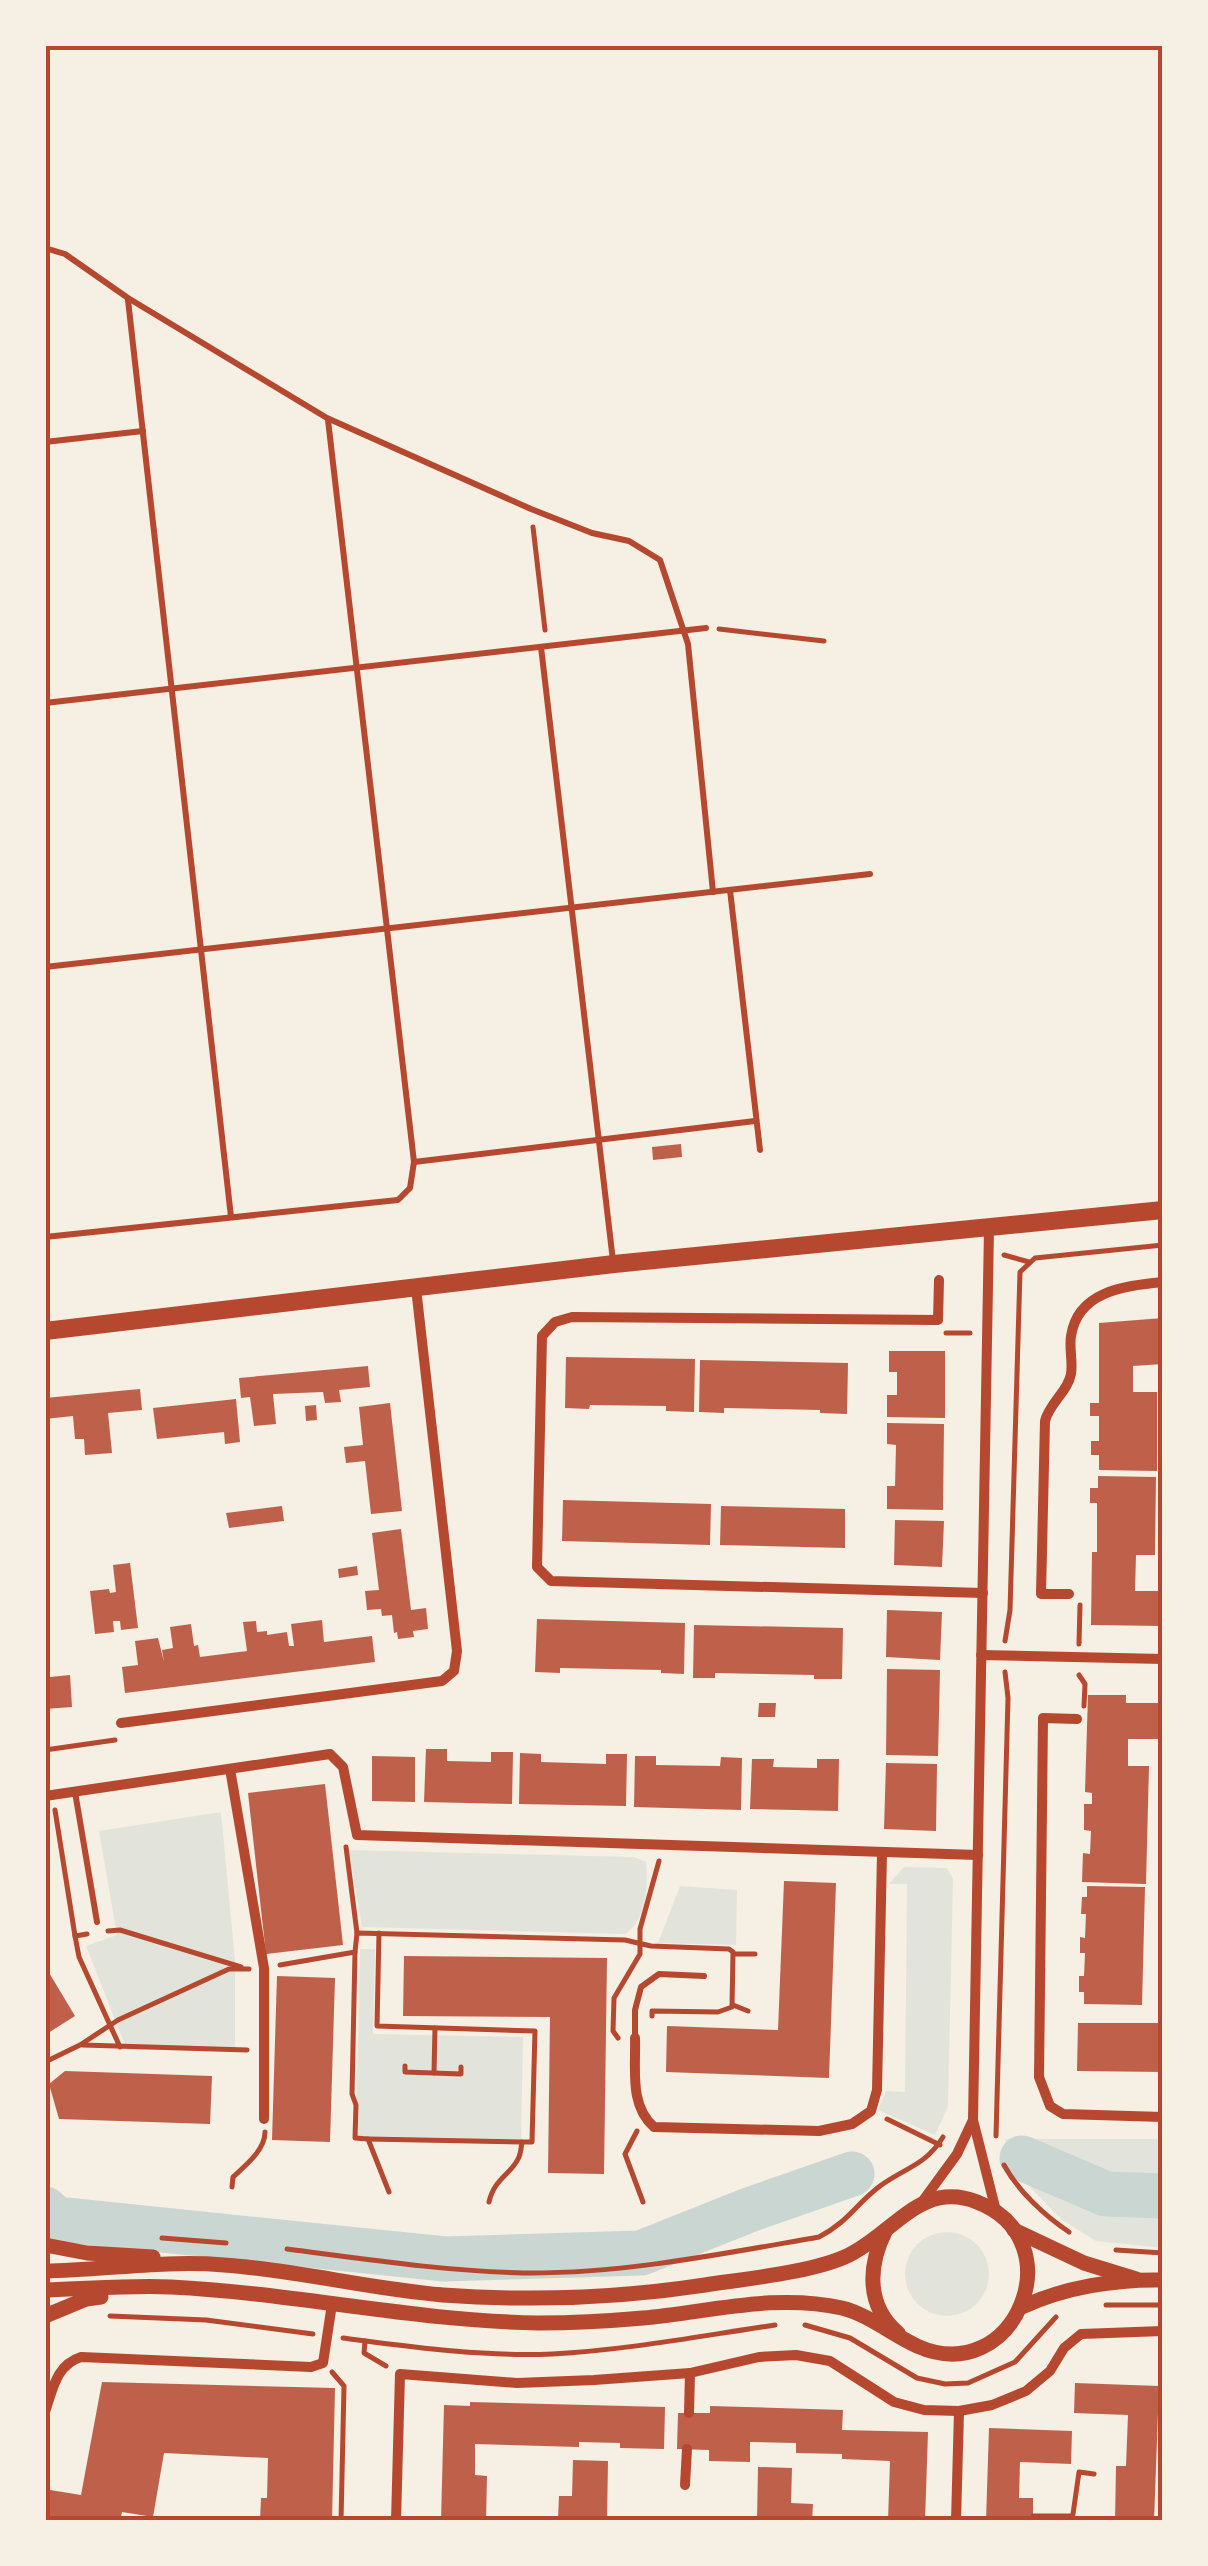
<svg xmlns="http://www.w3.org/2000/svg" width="1208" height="2566" font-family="Helvetica,sans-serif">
<rect width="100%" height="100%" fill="#f6efe4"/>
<g fill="#e2e4dc">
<polygon points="221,1812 235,1961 235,2048 127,2050 86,1946 117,1935 99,1831"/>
<path d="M 349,1850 L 634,1857 L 646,1862 C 648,1886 647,1919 625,1934 L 362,1927 Z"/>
<polygon points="904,1867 947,1868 953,1879 948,2106 935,2135 878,2110 886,2091 905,2092 907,1884 889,1884"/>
<polygon points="680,1886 737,1890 736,1945 658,1943"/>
<polygon points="360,1949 375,1949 373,2034 523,2037 521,2142 356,2139"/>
<polygon points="1005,2139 1163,2139 1163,2248 1096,2241 1062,2220 1013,2170"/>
<circle cx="947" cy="2274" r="42"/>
</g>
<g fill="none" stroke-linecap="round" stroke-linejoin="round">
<g stroke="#c9d6d2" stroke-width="45">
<polyline points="1022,2158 1106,2194 1163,2196"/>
<polyline points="45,2209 56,2219 445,2259 641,2253 749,2210 852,2174"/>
</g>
</g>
<g fill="#bf614a">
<polygon points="681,1144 682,1157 653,1160 652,1147"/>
<polygon points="1163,1318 1163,1364 1133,1366 1133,1392 1157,1392 1157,1471 1099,1470 1099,1455 1091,1455 1091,1441 1099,1441 1099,1416 1090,1416 1090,1403 1099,1403 1099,1323"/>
<polygon points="889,1351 945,1351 945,1418 887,1417 887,1395 897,1395 897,1372 889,1372"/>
<polygon points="566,1357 695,1359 694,1412 666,1411 666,1406 590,1405 589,1409 565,1408"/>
<polygon points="700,1360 848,1363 847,1414 820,1413 820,1410 724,1408 724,1413 699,1412"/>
<polygon points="368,1366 370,1387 339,1390 341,1402 325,1403 323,1392 273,1394 276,1424 254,1426 250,1397 241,1398 239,1378"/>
<polygon points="140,1389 142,1410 108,1413 112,1453 85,1455 84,1439 75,1439 73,1416 45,1419 45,1398"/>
<polygon points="236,1399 240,1442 225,1444 224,1432 157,1439 153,1408"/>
<polygon points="390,1403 402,1511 371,1514 365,1461 346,1463 344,1447 363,1445 359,1407"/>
<polygon points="316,1405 317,1420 306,1421 305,1406"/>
<polygon points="887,1423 944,1424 943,1510 887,1509 887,1486 895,1486 896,1445 887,1444"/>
<polygon points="1098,1476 1156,1477 1155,1555 1136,1555 1135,1591 1163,1591 1163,1626 1091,1625 1092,1552 1097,1552 1097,1503 1090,1503 1090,1488 1098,1488"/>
<polygon points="563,1500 711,1504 710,1545 562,1541"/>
<polygon points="282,1506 284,1521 229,1528 226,1513"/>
<polygon points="721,1506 845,1509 845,1548 720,1545"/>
<polygon points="895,1520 944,1521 942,1567 894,1565"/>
<polygon points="401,1529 411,1610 426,1608 428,1629 413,1631 414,1637 398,1639 397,1632 394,1633 392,1615 382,1616 381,1609 367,1610 365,1591 379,1590 372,1533"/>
<polygon points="130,1563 138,1628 121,1630 120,1621 113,1621 114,1632 95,1634 90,1591 109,1589 110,1593 116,1592 113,1565"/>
<polygon points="357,1566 358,1575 339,1578 338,1569"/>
<polygon points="887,1610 942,1612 940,1660 886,1657"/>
<polygon points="537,1619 685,1623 684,1674 661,1673 661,1670 560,1668 560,1673 535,1672"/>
<polygon points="322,1620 324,1642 372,1636 375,1662 125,1693 122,1667 138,1665 135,1641 158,1638 164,1662 162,1650 173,1648 170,1627 191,1624 194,1646 198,1645 200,1657 247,1651 243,1622 256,1621 257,1632 267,1631 267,1635 287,1632 289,1646 294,1646 291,1624"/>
<polygon points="694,1625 843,1628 842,1679 814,1679 814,1675 715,1673 715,1678 693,1678"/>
<polygon points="45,1664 50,1664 50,1677 70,1675 72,1707 45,1709"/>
<polygon points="887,1669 940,1670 938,1756 886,1755"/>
<polygon points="1088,1695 1126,1695 1126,1703 1163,1703 1163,1739 1128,1739 1128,1766 1149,1766 1146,1884 1082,1882 1083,1853 1090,1854 1091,1831 1084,1830 1084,1804 1092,1804 1092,1793 1085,1792"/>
<polygon points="759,1703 776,1703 775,1717 758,1717"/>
<polygon points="426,1749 447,1749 447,1761 491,1762 491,1752 513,1752 512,1804 424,1802"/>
<polygon points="520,1753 541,1754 541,1762 606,1764 606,1754 627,1754 626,1806 519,1804"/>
<polygon points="372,1756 415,1757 415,1802 372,1801"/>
<polygon points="635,1756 656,1756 656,1765 720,1766 721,1757 742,1758 741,1810 634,1807"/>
<polygon points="752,1759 774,1759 773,1767 817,1768 817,1759 839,1759 838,1811 750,1809"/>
<polygon points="886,1763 937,1764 936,1831 884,1829"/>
<polygon points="325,1784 343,1945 266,1954 248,1793"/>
<polygon points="784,1881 836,1883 829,2078 666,2072 667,2026 778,2030"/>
<polygon points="1087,1886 1145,1887 1142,2005 1084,2004 1084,1992 1079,1992 1079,1976 1084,1976 1085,1953 1080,1953 1080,1937 1085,1938 1086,1914 1081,1914 1082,1897 1087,1897"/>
<polygon points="404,1956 607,1958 604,2174 548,2173 550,2017 403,2016"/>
<polygon points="45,1966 75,2016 45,2035"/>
<polygon points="277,1976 335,1978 330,2142 272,2140"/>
<polygon points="1078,2023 1163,2023 1163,2072 1077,2071"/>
<polygon points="65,2071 212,2076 210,2124 59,2119 49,2084"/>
<polygon points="102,2382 335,2388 332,2521 260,2521 261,2498 267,2498 268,2458 164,2453 153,2517 122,2512 120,2521 45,2521 50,2490 81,2495"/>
<polygon points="1075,2383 1159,2386 1154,2521 1115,2521 1116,2466 1126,2466 1128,2415 1074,2413"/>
<polygon points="470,2402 665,2407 664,2449 620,2448 620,2443 579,2442 579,2447 475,2444 475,2475 487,2476 486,2521 441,2521 444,2405 470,2406"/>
<polygon points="710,2406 843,2410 842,2430 928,2432 925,2521 888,2521 890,2461 842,2459 842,2454 796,2453 796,2443 750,2442 750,2462 709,2461 709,2450 677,2449 678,2413 710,2413"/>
<polygon points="989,2428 1072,2431 1071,2464 1020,2462 1019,2498 1033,2498 1033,2521 986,2521"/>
<polygon points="573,2460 608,2461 607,2520 558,2519 559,2496 572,2496"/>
<polygon points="758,2467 792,2468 791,2503 813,2504 812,2521 757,2521"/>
</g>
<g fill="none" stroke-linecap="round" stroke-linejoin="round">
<g stroke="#b5482f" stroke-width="5">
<polyline points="533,527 545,630"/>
<polyline points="719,629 824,641"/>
<polyline points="1004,1255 1029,1262"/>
<polyline points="946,1333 970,1333"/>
<polyline points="1005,1641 1010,1610 1020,1272 1035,1258 1163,1245"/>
<polyline points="1079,1644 1080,1605"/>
<polyline points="1079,1675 1085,1684 1084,1706"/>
<polyline points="45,1750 115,1740"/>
<polyline points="55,1810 75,1936 87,1934"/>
<polyline points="346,1847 357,1933"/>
<polyline points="108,1931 120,1930 241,1967"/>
<polyline points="379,1933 377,2026 535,2031 532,2142 522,2142"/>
<polyline points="75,1936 79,1957 120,2047"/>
<polyline points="355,1952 352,2094 356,2105 355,2138 368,2139 389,2192"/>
<polyline points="734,1954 755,1954"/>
<polyline points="280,1965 355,1952 357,1933 625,1940 651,1946 729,1949 733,1952 732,2007 718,2012 652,2011 652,2016"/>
<polyline points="733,2005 748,2011"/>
<polyline points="618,2038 613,2031 614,1998 640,1954 640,1929 659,1861"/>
<polyline points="83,2045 247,2050"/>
<polyline points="45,2062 80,2045 118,2020 229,1969 249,1969"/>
<polyline points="405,2066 405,2072 461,2074 461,2067"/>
<polyline points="434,2073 435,2028"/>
<polyline points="887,2119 940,2145"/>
<polyline points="637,2131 625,2154 643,2202"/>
<polyline points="996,2136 1008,1698 1005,1672"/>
<path d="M 368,2139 L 522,2142 C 521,2147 521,2154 518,2159 C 511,2174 494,2179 489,2202"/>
<path d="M 1004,2165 C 1018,2191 1045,2216 1069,2232"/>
<path d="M 232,2187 L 233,2177 C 246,2165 265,2150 265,2132"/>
<polyline points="162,2238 226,2243"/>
<path d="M 287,2249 C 365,2259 443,2271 523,2273 C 622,2274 721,2254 819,2237 C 848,2222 856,2204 880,2186 C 906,2167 925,2166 943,2137"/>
<polyline points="1116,2250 1163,2253"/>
<polyline points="1106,2305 1163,2305"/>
<polyline points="110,2316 206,2320 313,2334"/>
<polyline points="805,2325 850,2338 917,2378 945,2384 968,2383 1015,2362 1056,2317"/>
<path d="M 343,2338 C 412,2347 482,2357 552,2354 C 627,2350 700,2336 775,2325"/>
<polyline points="365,2341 364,2353 386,2366"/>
<polyline points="332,2372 344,2386 341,2521"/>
<polyline points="1033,2516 1072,2516"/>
<polyline points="1072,2521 1079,2472 1094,2474"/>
</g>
<g stroke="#b5482f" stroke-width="6">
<polyline points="45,248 65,254 128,298 327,418 531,509 592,533 629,541 660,560 688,644 713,892"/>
<polyline points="128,300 231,1217"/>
<polyline points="328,420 414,1162"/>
<polyline points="45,442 143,431"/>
<polyline points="541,647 613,1261"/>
<polyline points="45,703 706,628"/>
<polyline points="730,890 760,1150"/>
<polyline points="45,967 870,874"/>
<polyline points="45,1237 398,1200 410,1188 414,1162 755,1121"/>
<polyline points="75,1792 97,1922"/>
<polyline points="635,2037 635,2010 641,1987 659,1974 704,1976"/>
</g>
<g stroke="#b5482f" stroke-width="10">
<polyline points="989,1229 973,2120 996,2211"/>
<polyline points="939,1280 938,1320 572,1317 555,1322 542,1336 537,1567 551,1581 983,1593"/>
<path d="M 1069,1594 L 1041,1594 L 1045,1421 C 1049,1404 1068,1391 1071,1374 C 1073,1362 1069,1348 1071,1336 C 1078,1290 1126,1286 1163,1282"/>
<polyline points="981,1655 1163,1659"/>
<polyline points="1077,1719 1043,1718 1039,2077 1050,2106 1063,2114 1163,2117"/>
<polyline points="121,1723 442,1681 454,1671 457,1651 416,1288"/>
<polyline points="230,1769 264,1968 264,2119"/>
<polyline points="45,1796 330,1754 343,1767 357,1835 978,1855"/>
<path d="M 635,2038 C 636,2069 629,2105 654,2127 L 819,2131 L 852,2124 L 871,2111 L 877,2090 L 882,1853"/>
<polyline points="922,2202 957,2154 973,2120"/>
<path d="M 45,2412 C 53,2389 56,2365 81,2357 L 311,2367 L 323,2363 L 332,2304"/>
<polyline points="689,2413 690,2373"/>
<polyline points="685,2485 687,2449"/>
<polyline points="396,2521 400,2374 517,2383 594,2380 690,2373 759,2357 796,2355 830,2361 894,2402 924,2410 959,2411 992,2405 1026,2391 1050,2371 1064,2348 1081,2334 1163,2331"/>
<polyline points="956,2521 959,2411"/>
</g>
<g stroke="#b5482f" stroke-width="15">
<polyline points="1014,2230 1084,2263 1136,2279"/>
<path d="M 885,2232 C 868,2266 866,2306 898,2333"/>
<polyline points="45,2245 87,2253 153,2257"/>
<path d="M 45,2271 C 104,2270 164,2260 224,2265 C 297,2270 369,2289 443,2295 C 528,2301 620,2298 705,2285 C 744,2279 815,2272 849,2255 C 894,2233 921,2180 977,2202 C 1076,2240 1015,2390 917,2346 C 893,2335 867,2314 842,2308 C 775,2293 709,2312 643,2318 C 609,2321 572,2323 538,2323 C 415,2321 294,2293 171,2287 C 130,2285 87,2289 45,2290"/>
<path d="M 1022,2307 C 1065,2287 1116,2279 1163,2280"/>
<polyline points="45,2316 86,2299 101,2297"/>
</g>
<polyline stroke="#b5482f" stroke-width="18" points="45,1331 614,1264 1163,1210"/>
</g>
<rect width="1208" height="2566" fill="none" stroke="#f6efe4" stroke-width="95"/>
<rect x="48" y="48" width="1112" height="2470" fill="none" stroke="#b5482f" stroke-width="4"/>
</svg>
